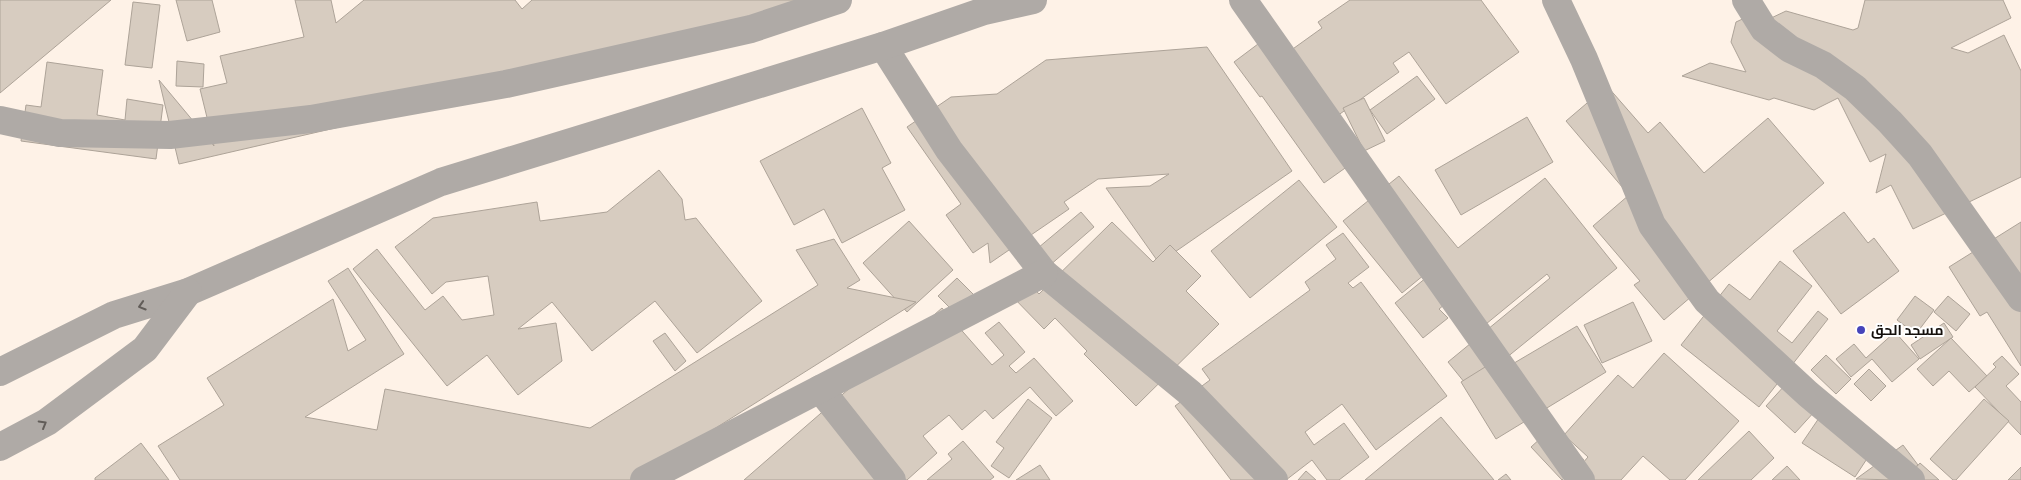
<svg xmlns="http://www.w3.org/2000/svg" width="2021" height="480" font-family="'Crimson Pro',Cairo,serif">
<rect width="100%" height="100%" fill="#fef2e7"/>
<g fill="#d7ccc0" stroke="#ada398">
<polygon points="0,0 111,0 0,93"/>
<polygon points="176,0 212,0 220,32 187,41"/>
<polygon points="295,0 331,0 336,23 364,0 515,0 522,9 532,0 843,0 825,15 179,164 159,80 214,146 200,89 227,83 220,56 304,37"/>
<polygon points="1350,0 1481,0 1519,52 1446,104 1409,52 1393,63 1399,72 1337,116 1365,154 1324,183 1262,96 1260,97 1234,62 1262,41 1276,61 1322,28 1318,22"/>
<polygon points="1865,0 2003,0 2011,18 1951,48 1968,53 2004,35 2021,71 2021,177 1913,229 1891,185 1876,193 1886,154 1870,162 1838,98 1814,110 1774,98 1769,100 1682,76 1710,63 1746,72 1731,42 1736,22 1762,10 1767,20 1786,11 1853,30 1858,28"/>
<polygon points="133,2 160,5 152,68 125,65"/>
<polygon points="1207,47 1292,171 1159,263 1106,188 1150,186 1169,174 1098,179 1064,202 1069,209 990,263 988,243 973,253 946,215 961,204 907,127 951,97 997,94 1046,60"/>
<polygon points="177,61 204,64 203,87 176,86"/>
<polygon points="47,62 103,70 97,115 125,120 127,99 163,105 156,159 21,141 26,105 41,107"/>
<polygon points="1417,76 1435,99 1387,134 1370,110"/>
<polygon points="1607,86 1648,133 1660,122 1704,173 1768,118 1824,183 1664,320 1634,285 1640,281 1593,226 1629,195 1566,121"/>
<polygon points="1364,98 1385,141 1364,151 1343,108"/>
<polygon points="862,108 891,163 882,168 905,210 842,243 824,209 794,225 760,161"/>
<polygon points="1527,117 1553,162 1461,215 1435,170"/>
<polygon points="659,170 682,199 685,220 696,218 762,301 697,353 655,301 592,351 552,302 518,329 556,323 562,361 518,395 487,355 447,386 353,269 377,249 425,310 443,296 462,320 494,315 488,276 446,282 432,294 395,247 433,218 537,202 540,221 607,212"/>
<polygon points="1399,176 1458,248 1545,178 1617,268 1469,388 1448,362 1550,278 1547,274 1486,324 1460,292 1439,309 1448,318 1423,338 1395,303 1432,273 1430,270 1402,293 1343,221"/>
<polygon points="1299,180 1337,227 1250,298 1211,251"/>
<polygon points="1081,212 1094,227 1034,279 1020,263"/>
<polygon points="1844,212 1868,243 1874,238 1899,271 1841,314 1793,251"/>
<polygon points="909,221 953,270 907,312 863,263"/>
<polygon points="1112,222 1153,262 1170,245 1201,276 1186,291 1219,324 1136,406 1084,354 1087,351 1055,318 1044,329 1009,293 1024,278 1039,294"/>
<polygon points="2021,222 2021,366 1987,312 1980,316 1949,267"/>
<polygon points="1343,233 1369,267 1348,283 1353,288 1361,282 1447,396 1376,450 1342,404 1305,432 1314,445 1344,423 1369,457 1339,480 1327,480 1312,460 1286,480 1231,480 1175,406 1210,380 1202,369 1310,290 1305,282 1336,259 1326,245"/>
<polygon points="834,239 860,280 847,288 916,302 633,480 180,480 158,446 224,405 207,378 333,299 348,351 366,340 328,281 348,268 404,354 305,417 377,430 385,389 590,428 818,285 796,250"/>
<polygon points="1780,261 1812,286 1777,331 1792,343 1818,311 1828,319 1759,407 1681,345 1729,284 1750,300"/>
<polygon points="957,278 980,301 962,320 938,296"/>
<polygon points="1915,296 1934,310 1916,334 1897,320"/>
<polygon points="1948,296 1970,314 1956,331 1934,312"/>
<polygon points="1633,302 1652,341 1602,363 1584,325"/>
<polygon points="942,308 992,365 1004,355 985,333 999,322 1025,352 1009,366 1016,373 1034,358 1073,401 1056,416 1030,387 993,419 985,410 962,430 949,415 923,436 937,453 907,480 744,480"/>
<polygon points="1944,323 1953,337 1920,359 1911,345"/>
<polygon points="1577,326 1606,372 1496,439 1461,382 1498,359 1504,369"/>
<polygon points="1895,332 1919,359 1892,382 1872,359 1851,377 1836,359 1854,344 1866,358"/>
<polygon points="665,333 686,361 675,371 653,341"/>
<polygon points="1951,338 1987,376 1969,392 1949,371 1933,386 1917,369"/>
<polygon points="1664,353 1739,421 1685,480 1670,480 1643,456 1621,480 1568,480 1588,457 1564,435 1618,375 1633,388"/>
<polygon points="1826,355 1851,379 1836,394 1811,370"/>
<polygon points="2002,356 2019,374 2006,386 2021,402 2021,435 1975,387 1996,367 1993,364"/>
<polygon points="1869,369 1886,386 1871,401 1854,384"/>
<polygon points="1796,373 1826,399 1795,433 1766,406"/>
<polygon points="1028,399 1052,418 1009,478 991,466 1004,448 996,442"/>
<polygon points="1984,399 2009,421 1956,480 1953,480 1930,459"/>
<polygon points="1441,417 1494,480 1365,480"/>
<polygon points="1819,418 1876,445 1855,477 1802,443"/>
<polygon points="1553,427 1584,460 1562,480 1531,447"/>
<polygon points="1749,431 1774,458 1751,480 1698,480"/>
<polygon points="963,441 994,477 990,480 927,480 952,459 948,454"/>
<polygon points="141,443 169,480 95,480 95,478"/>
<polygon points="1903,445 1918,465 1898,480 1856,479"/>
<polygon points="1920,463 1939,480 1905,480"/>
<polygon points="1040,465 1050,480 1016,480"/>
<polygon points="1787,466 1800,480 1772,480"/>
<polygon points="2021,467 2021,480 2008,480"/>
<polygon points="1306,471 1316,480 1298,480"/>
<polygon points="1506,474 1511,480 1498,480"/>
</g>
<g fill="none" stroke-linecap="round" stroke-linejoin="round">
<g stroke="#afaaa6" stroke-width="28">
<polyline points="1243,0 1581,480"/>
<polyline points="1556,0 1584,59 1652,225 1707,301 1808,394 1911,480"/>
<polyline points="1746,0 1764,29 1790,49 1823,65 1855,88 1890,122 1920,155 2021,298"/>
<polyline points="883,46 949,150 1044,273 1190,393 1274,480"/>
<polyline points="0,120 60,133 170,135 311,119 506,84 751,29 838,0"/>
<polyline points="820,389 892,480"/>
<polyline points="644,480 1044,273"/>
</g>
<g stroke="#afaaa6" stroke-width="28">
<polyline points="0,372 114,315 188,292 441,182 883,46 984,11 1033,0"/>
<polyline points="0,447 47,422 145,349 188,292"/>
</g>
</g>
<defs><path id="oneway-chevron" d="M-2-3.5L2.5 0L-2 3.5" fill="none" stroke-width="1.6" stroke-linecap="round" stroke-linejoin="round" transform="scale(1.25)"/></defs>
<g stroke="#625d59">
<use href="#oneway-chevron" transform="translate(142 306) rotate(163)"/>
<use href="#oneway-chevron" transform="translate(43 424) rotate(-30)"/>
</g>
<circle fill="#4644ba" stroke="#fff" stroke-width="2" cx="1861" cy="330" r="5"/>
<g text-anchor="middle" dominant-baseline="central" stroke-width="4" stroke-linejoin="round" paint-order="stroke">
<g font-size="14" font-weight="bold" fill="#14100c" stroke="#fff" text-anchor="start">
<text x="1871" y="330">مسجد الحق</text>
</g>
</g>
</svg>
